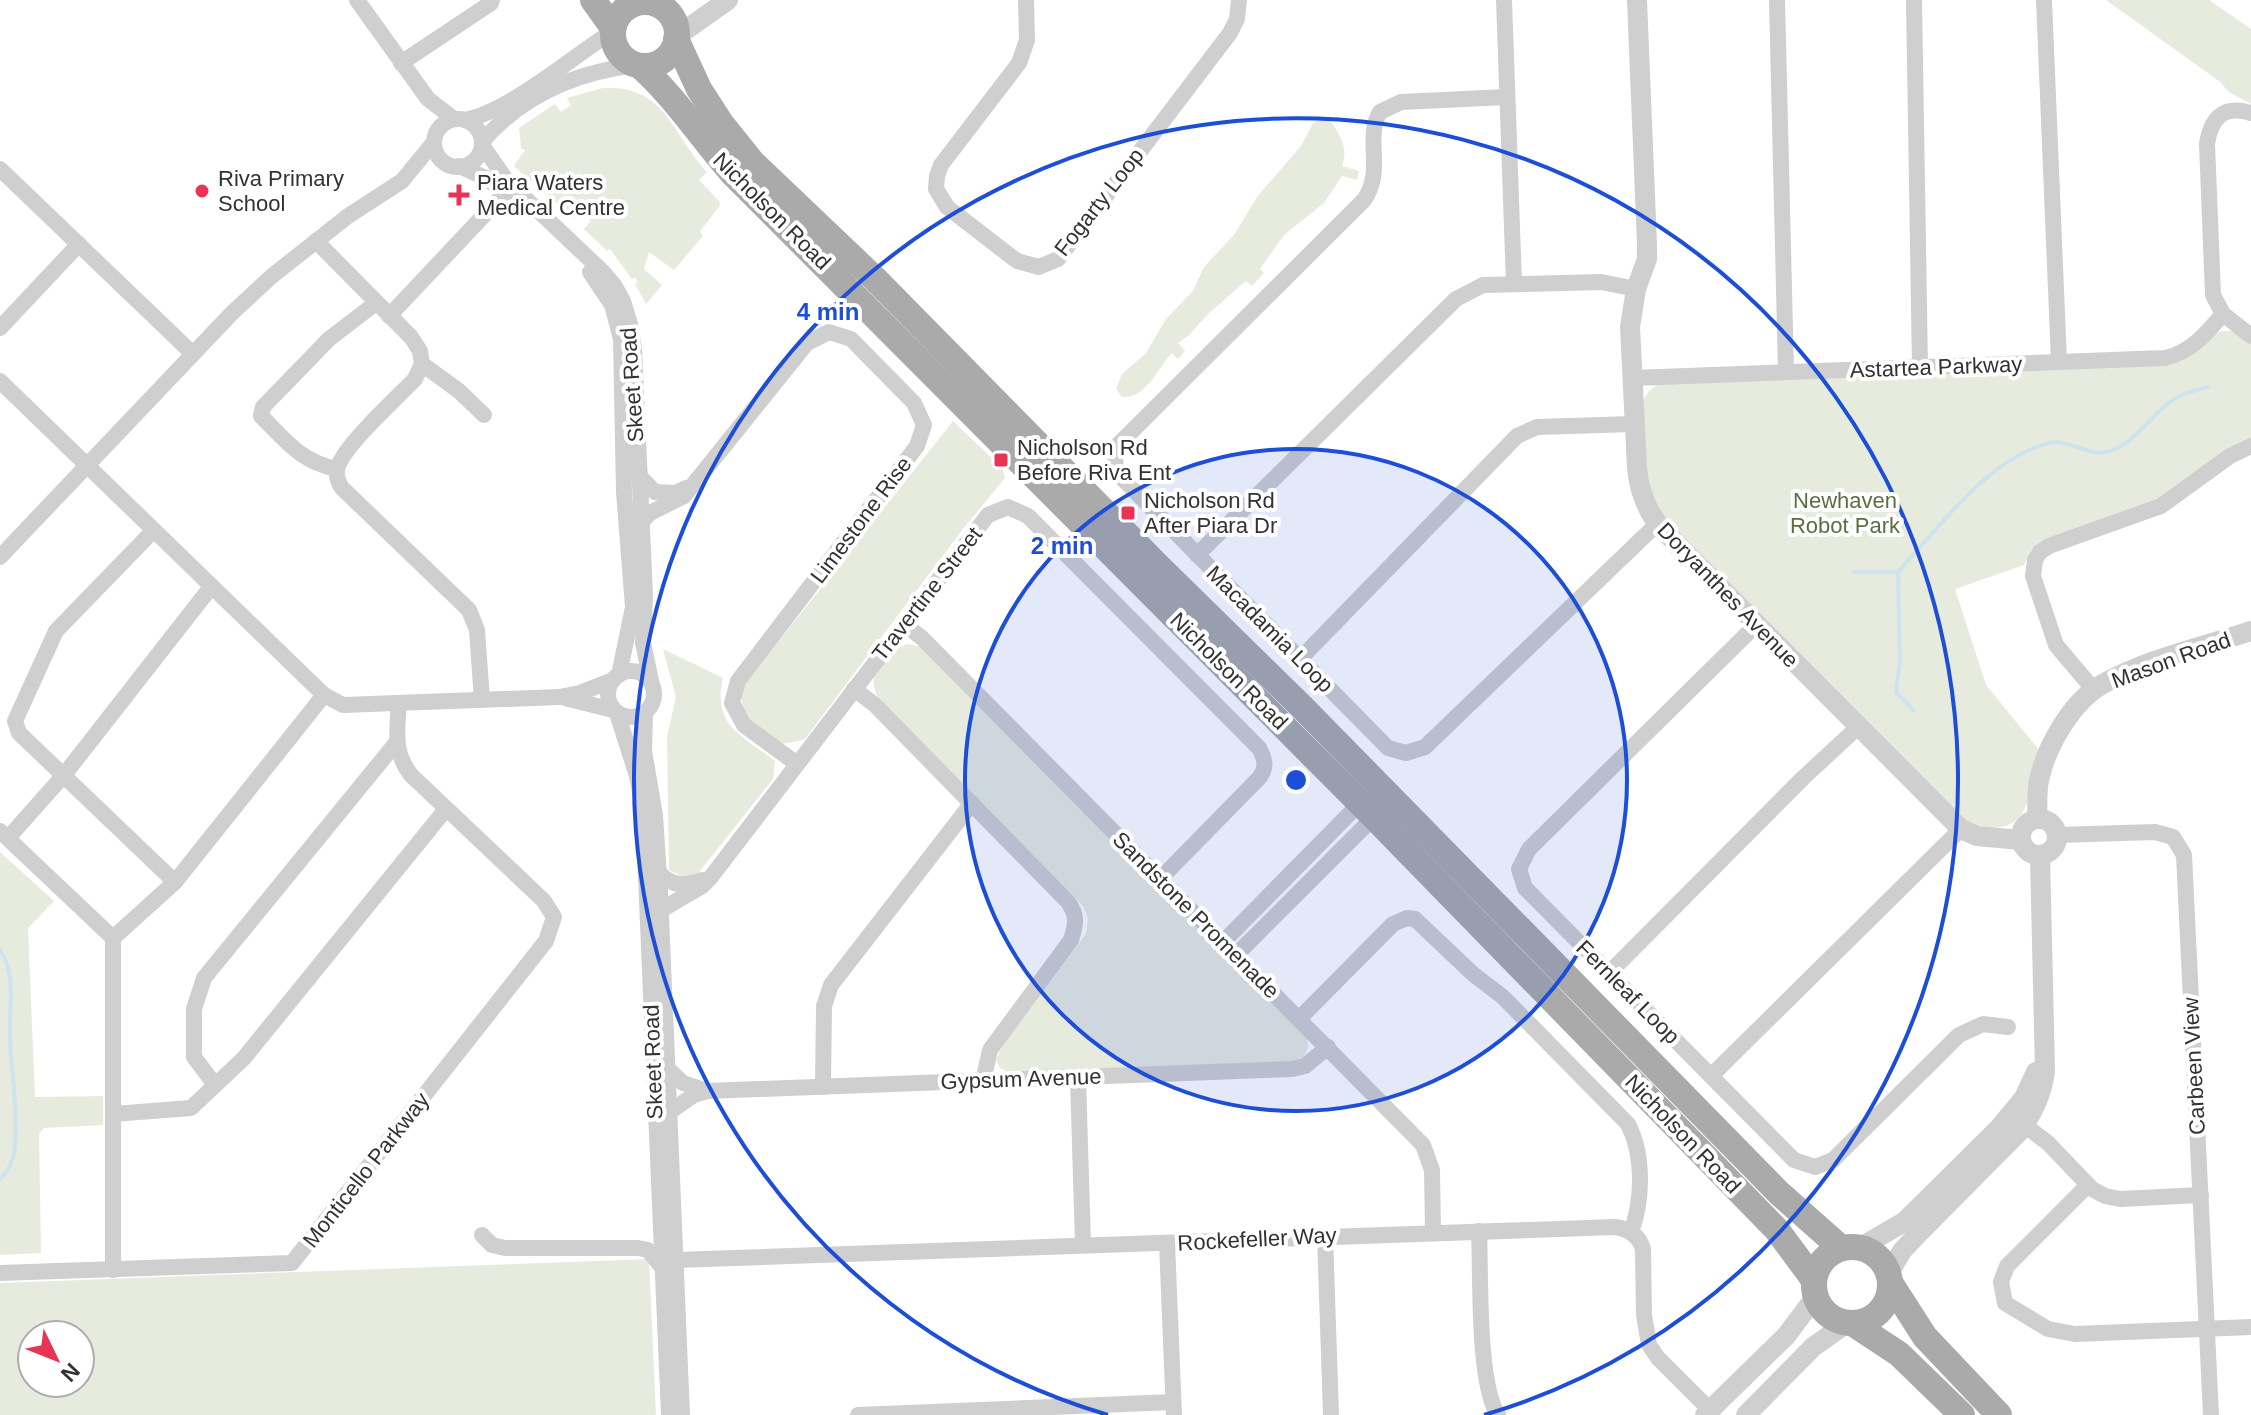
<svg xmlns="http://www.w3.org/2000/svg" width="2251" height="1415" font-family="Helvetica,sans-serif">
<rect width="100%" height="100%" fill="#fff"/>
<g fill="#e6ebde" fill-rule="evenodd">
<polygon points="2106,0 2209,0 2251,29 2251,104 2229,92 2219,81"/>
<path d="M 603,88 C 666,85 672,135 707,172 L 699,180 L 720,202 L 719,207 L 700,231 L 703,236 L 674,270 L 649,252 L 644,269 L 662,285 L 646,304 L 635,284 L 638,282 L 635,277 L 632,279 L 610,249 L 607,251 L 584,229 L 591,221 L 581,211 L 574,219 L 514,166 L 525,150 L 521,148 L 519,128 L 555,104 L 561,112 L 571,105 L 567,98 Z"/>
<path d="M 1320,117 L 1329,119 C 1340,135 1349,147 1342,166 L 1359,171 L 1357,180 L 1342,176 L 1324,203 L 1284,235 L 1260,269 L 1264,273 L 1252,286 L 1246,281 L 1209,313 L 1189,335 L 1178,343 L 1185,351 L 1178,359 L 1172,353 C 1158,368 1146,399 1122,397 L 1116,389 L 1122,374 L 1146,353 L 1166,319 L 1193,291 L 1204,267 L 1234,235 L 1257,197 L 1301,146 L 1312,125 Z"/>
<path d="M 2222,331 L 2235,331 L 2251,341 L 2251,439 L 2163,498 L 2042,541 L 2032,549 L 2024,565 L 1955,589 L 1986,685 L 2040,751 C 2028,799 2030,843 1966,823 L 1668,523 L 1651,494 L 1645,474 L 1642,402 L 1649,391 L 1660,383 L 2167,365 C 2195,361 2200,340 2222,331 Z"/>
<path d="M 953,421 L 1002,468 L 1005,478 L 963,529 L 804,740 L 782,744 C 758,727 734,718 744,685 Z"/>
<path d="M 908,644 L 922,647 L 1305,1034 C 1311,1047 1308,1056 1295,1062 L 1010,1073 L 1000,1068 L 996,1060 L 1002,1047 L 1086,934 L 1088,918 L 1083,906 L 877,696 C 875,690 872,682 874,676 C 879,664 896,647 908,644 Z"/>
<path d="M 663,649 L 723,678 C 712,726 742,735 775,761 L 773,779 L 696,876 L 683,877 L 669,870 L 667,737 L 676,697 Z"/>
<polygon points="0,852 54,901 28,928 35,1097 103,1096 103,1125 44,1128 39,1134 41,1253 0,1255"/>
<path d="M 649,1259 L 656,1415 L 0,1415 L 0,1283 ZM 32,1335 L 80,1335 L 80,1383 L 32,1383 Z"/>
</g>
<g fill="none" stroke-linecap="round" stroke-linejoin="round">
<g stroke="#cde4ee" stroke-width="4">
<polyline points="1854,572 1898,572"/>
<path d="M 1914,711 L 1896,692 L 1900,661 L 1898,572 C 1939,528 1988,458 2049,443 C 2071,438 2090,460 2113,450 C 2134,442 2148,420 2164,407 C 2177,395 2191,391 2208,387"/>
<path d="M 0,950 C 18,977 8,1010 10,1041 C 12,1075 18,1111 15,1146 C 14,1158 9,1171 0,1179"/>
</g>
<g stroke="#cfcfcf" stroke-width="16">
<polyline points="357,0 428,99 454,119"/>
<polyline points="1026,0 1027,40 1019,63 941,165 937,176 936,189 947,207 1017,261 1039,267 1058,259 1230,33 1237,19 1239,0"/>
<polyline points="1504,0 1514,284"/>
<polyline points="1777,0 1786,372"/>
<polyline points="1914,0 1920,368"/>
<polyline points="2044,0 2059,362"/>
<polyline points="401,63 491,3 492,0"/>
<path d="M 1506,97 L 1401,102 L 1380,112 C 1364,139 1385,170 1364,200 L 1118,445 L 1115,453 L 1116,472 L 1388,748 L 1406,753 L 1425,747 L 1657,524"/>
<path d="M 2251,113 C 2224,105 2211,117 2207,144 L 2213,295 L 2223,314 L 2251,336"/>
<circle cx="458" cy="143" r="24"/>
<path d="M 465,120 C 510,111 572,57 613,31"/>
<path d="M 482,142 C 522,95 576,72 637,65"/>
<polyline points="482,145 507,181 603,272 614,285 623,301 630,324 634,349 645,595 643,643 651,681"/>
<polyline points="459,166 486,178 512,199"/>
<polyline points="0,169 193,354"/>
<polyline points="316,241 411,337 420,351 422,364 459,391 484,415"/>
<polyline points="590,272 612,305 621,339 624,492 633,607 619,675"/>
<polyline points="389,316 505,193"/>
<polyline points="0,328 79,244"/>
<path d="M 422,364 L 415,379 C 398,397 340,449 337,470 C 336,477 338,482 342,488 L 469,610 L 477,630 L 482,700"/>
<path d="M 1633,378 L 2165,358 C 2190,353 2207,333 2223,314"/>
<polyline points="0,381 324,695 343,705 559,697 580,693 613,680"/>
<path d="M 337,469 C 301,462 286,441 261,416 L 263,407 L 329,339 L 376,303"/>
<polyline points="637,474 655,492 676,493 686,488"/>
<polyline points="640,523 650,513 684,496 807,343 829,332 851,339 914,403 924,425 917,446 738,681 732,703 744,725 797,764"/>
<polyline points="153,531 56,631 15,721 19,733 175,882"/>
<polyline points="1197,555 1456,299 1483,285 1601,282 1636,289"/>
<polyline points="0,557 232,313 272,276 348,216 402,181 434,142"/>
<polyline points="904,624 922,638 1423,1145 1432,1170 1433,1232"/>
<polyline points="1756,625 1529,849 1519,869 1525,888 1794,1160 1815,1167 1833,1160 1959,1035 1983,1024 2008,1027"/>
<polyline points="1300,659 1517,436 1537,427 1633,424"/>
<circle cx="631" cy="694" r="23"/>
<path d="M 854,689 L 875,705 L 1068,902 C 1078,916 1076,924 1071,940 L 990,1050 L 983,1081"/>
<polyline points="2094,690 2056,645 2033,576 2035,560 2040,552 2049,546 2161,506 2230,456 2251,446"/>
<polyline points="565,698 613,710"/>
<polyline points="617,713 637,776 643,807 669,1415"/>
<polyline points="645,713 644,751 655,815 660,893 682,1415"/>
<polyline points="0,831 113,938 113,1270"/>
<polyline points="2057,835 2155,832 2173,837 2184,855 2211,1415"/>
<polyline points="8,838 64,775 211,587"/>
<path d="M 659,873 C 673,887 684,886 702,880"/>
<path d="M 661,910 L 702,886 L 711,877 L 988,515 L 1008,507 L 1028,516 L 1259,748 C 1265,759 1267,767 1260,777 L 1160,879"/>
<polyline points="113,938 175,882 324,695"/>
<polyline points="1223,942 1365,798"/>
<polyline points="1236,955 1379,812"/>
<polyline points="1609,973 1804,777 1857,728"/>
<path d="M 1299,1019 L 1393,924 L 1407,918 L 1415,919 L 1473,974 L 1503,997 L 1628,1124 C 1644,1155 1643,1200 1631,1232"/>
<polyline points="666,1067 683,1083 707,1091"/>
<polyline points="1711,1076 1961,829"/>
<polyline points="1078,1078 1083,1245"/>
<polyline points="215,1085 194,1057 194,1009 204,978 396,743"/>
<polyline points="823,1087 824,1006 831,985 972,803"/>
<polyline points="668,1113 694,1095 707,1091 1292,1069 1305,1066 1328,1047"/>
<polyline points="113,1114 191,1108 244,1058 446,809"/>
<polyline points="2015,1118 2048,1143 2092,1189 2105,1196 2120,1199 2201,1195"/>
<polyline points="2088,1185 2007,1266 2001,1282 2005,1303 2048,1329 2075,1334 2251,1327"/>
<path d="M 1479,1231 C 1481,1273 1477,1383 1498,1415"/>
<polyline points="482,1235 492,1245 505,1248 638,1248 648,1250 662,1267"/>
<polyline points="1325,1236 1331,1415"/>
<polyline points="1167,1243 1174,1415"/>
<path d="M 676,1260 L 1615,1227 C 1628,1229 1639,1235 1643,1249 L 1644,1315 L 1649,1345 L 1658,1358 L 1710,1410"/>
<path d="M 0,1273 L 292,1263 L 546,941 L 554,917 L 544,901 L 411,775 C 393,752 397,731 399,703"/>
<polyline points="858,1415 1173,1402"/>
</g>
<g stroke="#cfcfcf" stroke-width="20">
<path d="M 1637,0 L 1647,244 L 1647,259 L 1636,289 L 1630,327 L 1637,468 C 1639,491 1647,512 1663,530 L 1961,829 L 1977,836 L 2020,840"/>
<polyline points="651,2 657,0"/>
<polyline points="677,36 728,0"/>
<circle cx="2039" cy="837" r="18"/>
<path d="M 2037,819 C 2038,804 2036,789 2040,776 C 2048,744 2072,702 2101,685 C 2146,659 2202,647 2251,631"/>
<polyline points="1861,1247 1904,1222 1999,1128 2024,1098 2036,1072"/>
<path d="M 1889,1273 L 1902,1251 L 1917,1235 L 2019,1132 C 2033,1113 2042,1095 2045,1071 L 2040,856"/>
<polyline points="1705,1415 1786,1336 1816,1296"/>
<polyline points="1746,1415 1813,1347 1847,1323"/>
</g>
<g stroke="#aaa" stroke-width="26">
<polyline points="593,0 613,28"/>
<circle cx="645" cy="34" r="32"/>
<polyline points="676,39 699,89 721,123 753,163 875,279 1157,565 1303,708 1779,1193 1841,1248"/>
<path d="M 640,66 C 676,98 701,138 733,174 L 1374,817 L 1777,1230 L 1814,1280"/>
<circle cx="1852" cy="1285" r="38"/>
<polyline points="1891,1284 1925,1337 1999,1415"/>
<polyline points="1852,1323 1899,1354 1962,1415"/>
</g>
</g>
<circle cx="1296" cy="780" r="331" fill="#1d4ed8" fill-opacity=".12"/>
<g fill="none" stroke="#1d4ed8" stroke-width="4">
<circle cx="1296" cy="780" r="331"/>
<path d="M1108 1415A662 662 0 1 1 1484 1415"/>
</g>
<g fill="#e83555" stroke="#fff" stroke-width="3">
<circle cx="202" cy="191" r="8"/>
<path d="M455 183h8v8h8v8h-8v8h-8v-8h-8v-8h8z"/>
<rect x="993" y="452" width="16" height="16" rx="4"/>
<rect x="1120" y="505" width="16" height="16" rx="4"/>
</g>
<g text-anchor="middle" dominant-baseline="central" stroke-width="8" stroke-linejoin="round" paint-order="stroke">
<g font-size="22" fill="#323232" stroke="#fff" text-anchor="start">
<text x="218" y="178">Riva Primary<tspan x="218" dy="25">School</tspan></text>
<text x="477" y="182">Piara Waters<tspan x="477" dy="25">Medical Centre</tspan></text>
<text x="1017" y="447">Nicholson Rd<tspan x="1017" dy="25">Before Riva Ent</tspan></text>
<text x="1144" y="500">Nicholson Rd<tspan x="1144" dy="25">After Piara Dr</tspan></text>
</g>
<g font-size="22" fill="#323232" stroke="#fff">
<text transform="translate(1099 202) rotate(-52)">Fogarty Loop</text>
<text transform="translate(772 211) rotate(45)">Nicholson Road</text>
<text transform="translate(1936 367) rotate(-2)">Astartea Parkway</text>
<text transform="translate(632 385) rotate(-94)">Skeet Road</text>
<text transform="translate(861 520) rotate(-53)">Limestone Rise</text>
<text transform="translate(927 594) rotate(-52)">Travertine Street</text>
<text transform="translate(1728 595) rotate(46)">Doryanthes Avenue</text>
<text transform="translate(1270 629) rotate(45)">Macadamia Loop</text>
<text transform="translate(2171 660) rotate(-20)">Mason Road</text>
<text transform="translate(1229 671) rotate(45)">Nicholson Road</text>
<text transform="translate(1196 915) rotate(45)">Sandstone Promenade</text>
<text transform="translate(1628 992) rotate(45)">Fernleaf Loop</text>
<text transform="translate(653 1062) rotate(-92)">Skeet Road</text>
<text transform="translate(2194 1066) rotate(-93)">Carbeen View</text>
<text transform="translate(1021 1079) rotate(-2)">Gypsum Avenue</text>
<text transform="translate(1683 1134) rotate(46)">Nicholson Road</text>
<text transform="translate(366 1170) rotate(-52)">Monticello Parkway</text>
<text transform="translate(1257 1239) rotate(-3)">Rockefeller Way</text>
</g>
<g font-size="22" fill="#5a6f3e" stroke="#fff">
<text x="1845" y="500">Newhaven<tspan x="1845" dy="25">Robot Park</tspan></text>
</g>
</g>
<circle cx="1296" cy="780" r="12" fill="#1d4ed8" stroke="#fff" stroke-width="4"/>
<g font-size="24" text-anchor="middle" font-weight="bold" fill="#1d4ed8" stroke="#fff" stroke-width="8" stroke-linejoin="round" paint-order="stroke">
<text x="828" y="320">4 min</text>
<text x="1062" y="554">2 min</text>
</g>
<g transform="translate(56 1359) rotate(133)"><circle r="38" fill="#ffffff" stroke="#adadad" stroke-width="2"/>
<path d="M0-6L14 30L0 20L-14 30Z" fill="#e83555"/>
<text y="-12" font-size="22" font-weight="bold" text-anchor="middle" fill="#323232">N</text>
</g>
</svg>
